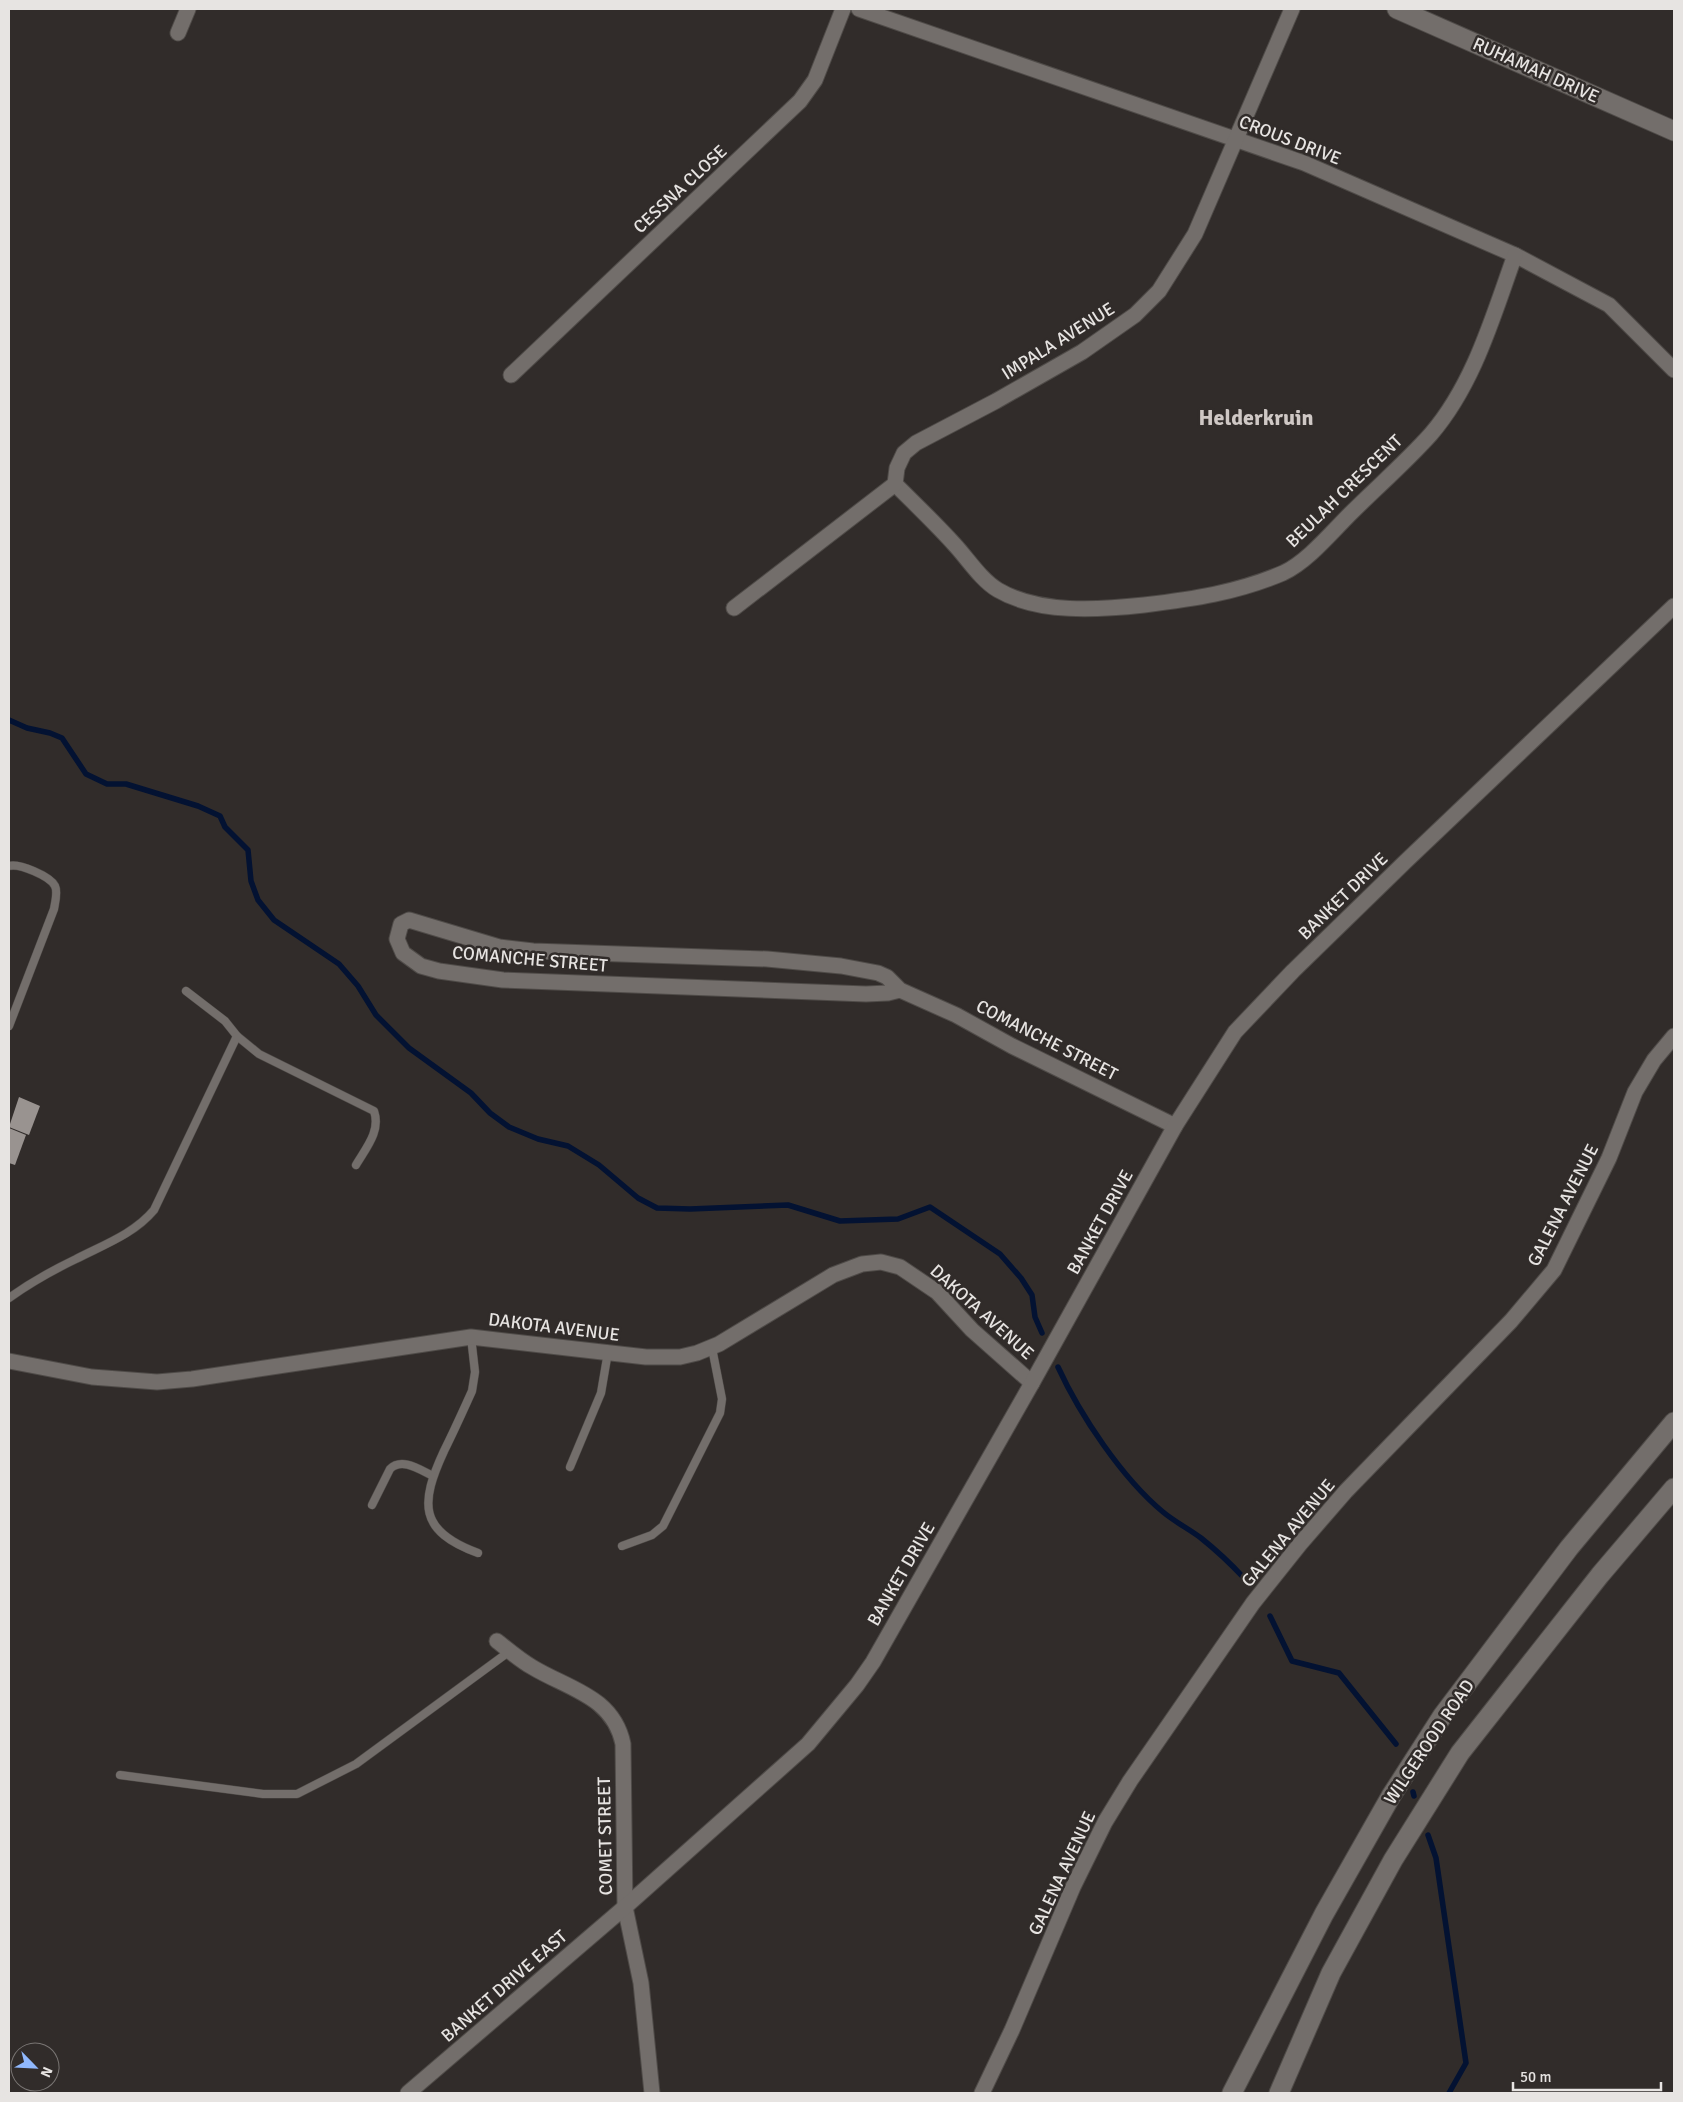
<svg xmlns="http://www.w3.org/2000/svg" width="1683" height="2102" font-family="Signika,sans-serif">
<rect width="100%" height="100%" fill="#312c2a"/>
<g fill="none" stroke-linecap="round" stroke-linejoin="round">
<g stroke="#031232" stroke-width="5.5">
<polyline points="9,720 27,728 50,733 62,738 86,774 107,784 126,784 198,806 220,816 225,827 248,850 251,881 258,900 274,920 339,964 358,986 376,1015 409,1048 471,1093 490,1113 509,1127 538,1139 568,1146 599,1165 638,1198 657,1208 690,1209 788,1205 840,1221 898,1219 930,1207 1000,1254 1021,1278 1032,1295 1035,1317 1042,1333"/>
<path d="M 1058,1367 C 1080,1415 1122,1478 1163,1512 C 1175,1522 1189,1529 1201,1538 C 1216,1550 1230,1563 1243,1577"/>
<polyline points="1270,1616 1292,1661 1339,1673 1396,1744"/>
<polyline points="1413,1792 1414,1796"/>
<polyline points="1428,1835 1436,1858 1466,2063 1449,2093"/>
</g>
</g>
<g fill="#999390">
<polygon points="19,1097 40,1106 29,1135 9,1127"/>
<polygon points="9,1128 26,1135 15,1165 9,1163"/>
</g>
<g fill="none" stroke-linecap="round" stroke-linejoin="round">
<defs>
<g id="service">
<path d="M 9,866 C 19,863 50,876 55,886 C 58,892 55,903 54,909 L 9,1026"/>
<polyline points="186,991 225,1021 237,1036"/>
<path d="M 9,1298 C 30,1283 53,1270 76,1259 C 103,1245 134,1234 154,1210 L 237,1036 L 259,1054 L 374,1111 C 381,1131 366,1148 356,1165"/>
<path d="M 471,1337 L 475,1372 L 472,1391 C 463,1411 454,1431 444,1451 C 420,1503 418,1531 478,1553"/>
<polyline points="570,1467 601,1393 608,1352"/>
<path d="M 372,1505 L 390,1469 C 402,1457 420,1470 433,1476"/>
<polyline points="622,1546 652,1535 663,1526 720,1413 722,1399 712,1348"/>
<polyline points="120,1775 263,1794 297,1794 356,1764 510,1651"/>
</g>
<g id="minor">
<polyline points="859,9 1304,163 1515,255 1609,305 1674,370"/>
<polyline points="178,33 188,9"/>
<polyline points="511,375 800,101 815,80 843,9"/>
<path d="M 895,484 C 915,504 936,524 954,544 C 968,559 981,580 998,590 C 1039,614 1098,610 1144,605 C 1193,599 1236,593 1283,573 C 1307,562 1331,533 1350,514 C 1376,488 1406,462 1431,434 C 1474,384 1493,316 1515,255"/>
<polyline points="734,608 895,484 897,468 904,453 916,443 996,401 1082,352 1135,315 1159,291 1195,234 1292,9"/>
<polyline points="900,990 888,993 866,994 503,980 439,971 421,966 403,953 397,939 401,924 409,920 499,947 533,951 767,959 841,966 878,973 887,977 900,990 956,1015 1012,1046 1175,1126"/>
<polyline points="9,1361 92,1377 157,1382 192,1379 471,1337 646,1357 680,1357 697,1353 719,1344 833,1275 862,1264 881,1262 900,1267 937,1292 972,1330 1032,1383"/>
<path d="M 497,1641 C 508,1650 520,1660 532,1667 C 568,1689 613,1696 623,1744 L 625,1907 L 641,1983 L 652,2093"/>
<polyline points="408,2093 625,1907 808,1744 857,1685 873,1662 1032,1383 1175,1126 1235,1032 1293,971 1406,861 1674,606"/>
<polyline points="982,2093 1012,2030 1073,1887 1105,1822 1130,1781 1253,1603 1300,1544 1346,1491 1511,1321 1554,1270 1609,1158 1635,1092 1654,1060 1674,1036"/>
</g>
<g id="tertiary">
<polyline points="1397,9 1674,131"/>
<polyline points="1232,2093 1324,1914 1391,1796 1443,1715 1569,1548 1674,1422"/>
<polyline points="1279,2093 1331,1973 1393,1860 1460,1753 1600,1575 1674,1488"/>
</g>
</defs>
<use href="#service" stroke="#4f4b48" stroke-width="9"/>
<use href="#minor" stroke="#4f4b48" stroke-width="17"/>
<use href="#tertiary" stroke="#4f4b48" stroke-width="21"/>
<use href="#service" stroke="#736e6b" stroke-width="8"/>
<use href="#minor" stroke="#736e6b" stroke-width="15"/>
<use href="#tertiary" stroke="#736e6b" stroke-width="19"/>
</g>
<g text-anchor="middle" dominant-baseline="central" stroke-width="5" stroke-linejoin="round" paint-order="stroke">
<g font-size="18" fill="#e7e4e2" stroke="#312c2a">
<text transform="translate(1536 70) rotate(24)">RUHAMAH DRIVE</text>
<text transform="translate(1290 140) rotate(21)">CROUS DRIVE</text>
<text transform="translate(680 189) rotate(-43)">CESSNA CLOSE</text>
<text transform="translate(1058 341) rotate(-32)">IMPALA AVENUE</text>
<text transform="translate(1344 491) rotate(-44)">BEULAH CRESCENT</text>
<text transform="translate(1343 896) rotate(-44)">BANKET DRIVE</text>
<text transform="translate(530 959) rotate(5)">COMANCHE STREET</text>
<text transform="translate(1047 1040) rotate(27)">COMANCHE STREET</text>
<text transform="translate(1563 1205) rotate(-63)">GALENA AVENUE</text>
<text transform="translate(1100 1222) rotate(-61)">BANKET DRIVE</text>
<text transform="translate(982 1312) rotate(42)">DAKOTA AVENUE</text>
<text transform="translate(554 1327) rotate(7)">DAKOTA AVENUE</text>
<text transform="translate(1288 1533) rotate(-50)">GALENA AVENUE</text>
<text transform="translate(901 1574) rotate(-60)">BANKET DRIVE</text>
<text transform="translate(1429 1742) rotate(-56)">WILGEROOD ROAD</text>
<text transform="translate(605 1836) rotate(-91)">COMET STREET</text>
<text transform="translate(1062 1873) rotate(-65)">GALENA AVENUE</text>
<text transform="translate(504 1986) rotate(-41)">BANKET DRIVE EAST</text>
</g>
<g font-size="22" font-weight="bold" fill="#cfc8c5" stroke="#312c2a">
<text x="1256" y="417">Helderkruin</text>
</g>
</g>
<rect width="1683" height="2102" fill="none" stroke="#e7e4e2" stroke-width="20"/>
<g transform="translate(35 2067) rotate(114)"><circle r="24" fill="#312c2a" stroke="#7a7674"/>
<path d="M0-4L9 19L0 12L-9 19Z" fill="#90b8fd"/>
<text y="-8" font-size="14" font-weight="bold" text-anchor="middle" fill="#e7e4e2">N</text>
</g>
<path d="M1513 2082v8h148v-8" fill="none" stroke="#e7e4e2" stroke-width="2.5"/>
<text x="1520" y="2082" font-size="15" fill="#e7e4e2" stroke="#312c2a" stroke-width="4" paint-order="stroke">50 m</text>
</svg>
